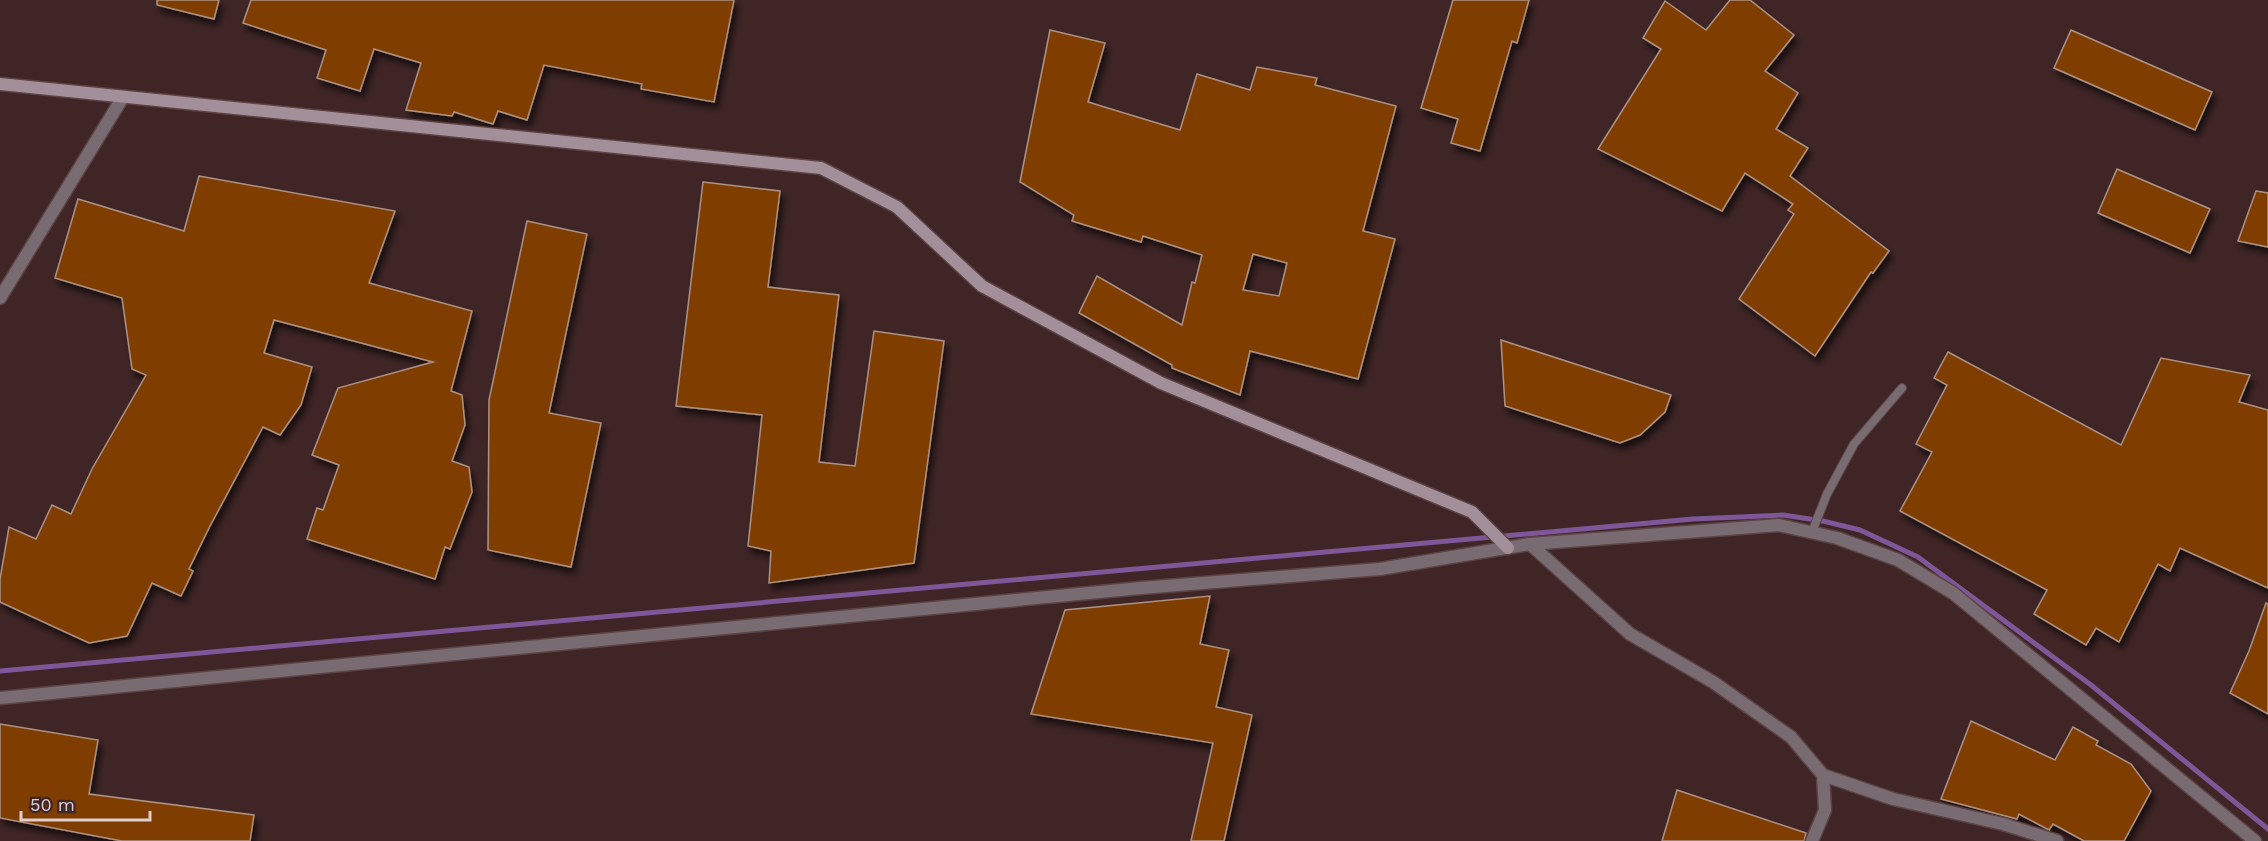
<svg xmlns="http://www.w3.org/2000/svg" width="2268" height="841" font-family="'Work Sans',sans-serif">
<defs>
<filter id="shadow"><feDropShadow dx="3.5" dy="6" stdDeviation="3" flood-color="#0009"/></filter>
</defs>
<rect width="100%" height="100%" fill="#3f2526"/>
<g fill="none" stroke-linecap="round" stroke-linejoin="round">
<polyline stroke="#7e5799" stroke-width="5" points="0,671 1693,519 1783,515 1823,521 1860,530 1918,557 2091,685 2268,829"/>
</g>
<g fill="#7f3d06" stroke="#ad9283" stroke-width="1.5" fill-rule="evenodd" filter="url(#shadow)">
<polygon points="157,0 219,0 214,19 157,5"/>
<polygon points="251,0 734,0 714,102 641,89 642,84 544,65 527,120 498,111 493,124 454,112 452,116 406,110 421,63 374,49 360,91 317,78 326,50 243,23"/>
<polygon points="1453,0 1529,0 1517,43 1512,41 1480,151 1451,143 1458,119 1421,108"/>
<polygon points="1730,0 1750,0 1794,35 1765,71 1798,93 1776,129 1808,148 1790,176 1889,251 1873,273 1871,272 1815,356 1739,299 1794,214 1788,210 1793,204 1745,173 1722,211 1598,149 1661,49 1643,38 1665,1 1706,30"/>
<path d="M 1050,30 L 1105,43 L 1088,102 L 1180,130 L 1197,74 L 1250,90 L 1257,67 L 1317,78 L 1315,85 L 1396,106 L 1363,231 L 1395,239 L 1358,379 L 1250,351 L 1240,395 L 1172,368 L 1172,365 L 1079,313 L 1097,276 L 1182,325 L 1192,282 L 1195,283 L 1202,255 L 1143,236 L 1141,242 L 1072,221 L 1074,215 L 1020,182 ZM 1253,254 L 1287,263 L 1279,296 L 1243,290 Z"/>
<polygon points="2071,30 2212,92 2195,130 2054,68"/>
<polygon points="2117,169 2210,209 2190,253 2098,213"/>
<polygon points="199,176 395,211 369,283 472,311 451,391 462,395 465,425 452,461 469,467 472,492 450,549 445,547 435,579 307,539 317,508 323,510 339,465 312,455 338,388 433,362 274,320 264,353 312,367 301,405 280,435 263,427 209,528 189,569 193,571 181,596 152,583 127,636 89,643 0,602 0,579 9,527 36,539 52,505 71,514 92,469 146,375 132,369 122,298 55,278 78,199 184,231"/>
<polygon points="703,182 780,191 768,287 839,295 819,462 855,466 874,331 944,341 914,563 769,583 771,551 748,546 762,415 676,406"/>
<polygon points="2256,191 2268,193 2268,247 2238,241"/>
<polygon points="527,221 587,234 549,413 601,423 571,567 488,550 489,400"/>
<polygon points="1501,340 1671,395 1665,412 1640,435 1620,443 1505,406"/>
<polygon points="1948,352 2121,445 2161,358 2250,375 2239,402 2268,410 2268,588 2180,548 2170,571 2158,564 2119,642 2096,628 2086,645 2034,614 2047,590 1900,511 1932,452 1916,444 1947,385 1934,378"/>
<polygon points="1210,596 1200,644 1229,650 1216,707 1252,715 1224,841 1191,841 1213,743 1031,714 1065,610"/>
<polygon points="2266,603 2268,604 2268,714 2230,693 2249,651"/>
<polygon points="1971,721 2055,760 2073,727 2098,741 2096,745 2131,764 2151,791 2124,841 2084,841 2053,824 2049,830 2019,814 2017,819 1941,799"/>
<polygon points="0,724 98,740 89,794 254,815 250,841 122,841 0,818"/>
<polygon points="1677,790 1806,833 1804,841 1662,841"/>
</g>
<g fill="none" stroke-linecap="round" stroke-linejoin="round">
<defs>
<polyline id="lane" points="1812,532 1827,494 1854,444 1902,388"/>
<g id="street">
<polyline points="0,298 123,97"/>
<polyline points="1530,544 1630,634 1713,682 1791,737 1823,775 1825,810 1812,841"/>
<polyline points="0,698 1141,588 1380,569 1530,544 1779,525 1837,538 1898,560 1953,593 2255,841"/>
<polyline points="1823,775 1893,799 2003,824 2057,841"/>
</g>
<polyline id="secondary" points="0,84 821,168 897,207 982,286 1161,383 1472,512 1508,548"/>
</defs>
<use href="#lane" stroke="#5c4344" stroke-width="10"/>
<use href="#street" stroke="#5c4344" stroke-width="15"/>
<use href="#secondary" stroke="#5c4344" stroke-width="15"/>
<use href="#lane" stroke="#786c72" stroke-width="8"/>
<use href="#street" stroke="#786c72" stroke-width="12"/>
<use href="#secondary" stroke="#a28f99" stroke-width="12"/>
</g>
<path d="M21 811v9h129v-9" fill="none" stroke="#e0cece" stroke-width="3"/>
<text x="30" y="811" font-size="18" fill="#e0cece" stroke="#3f2526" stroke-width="4.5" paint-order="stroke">50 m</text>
</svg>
